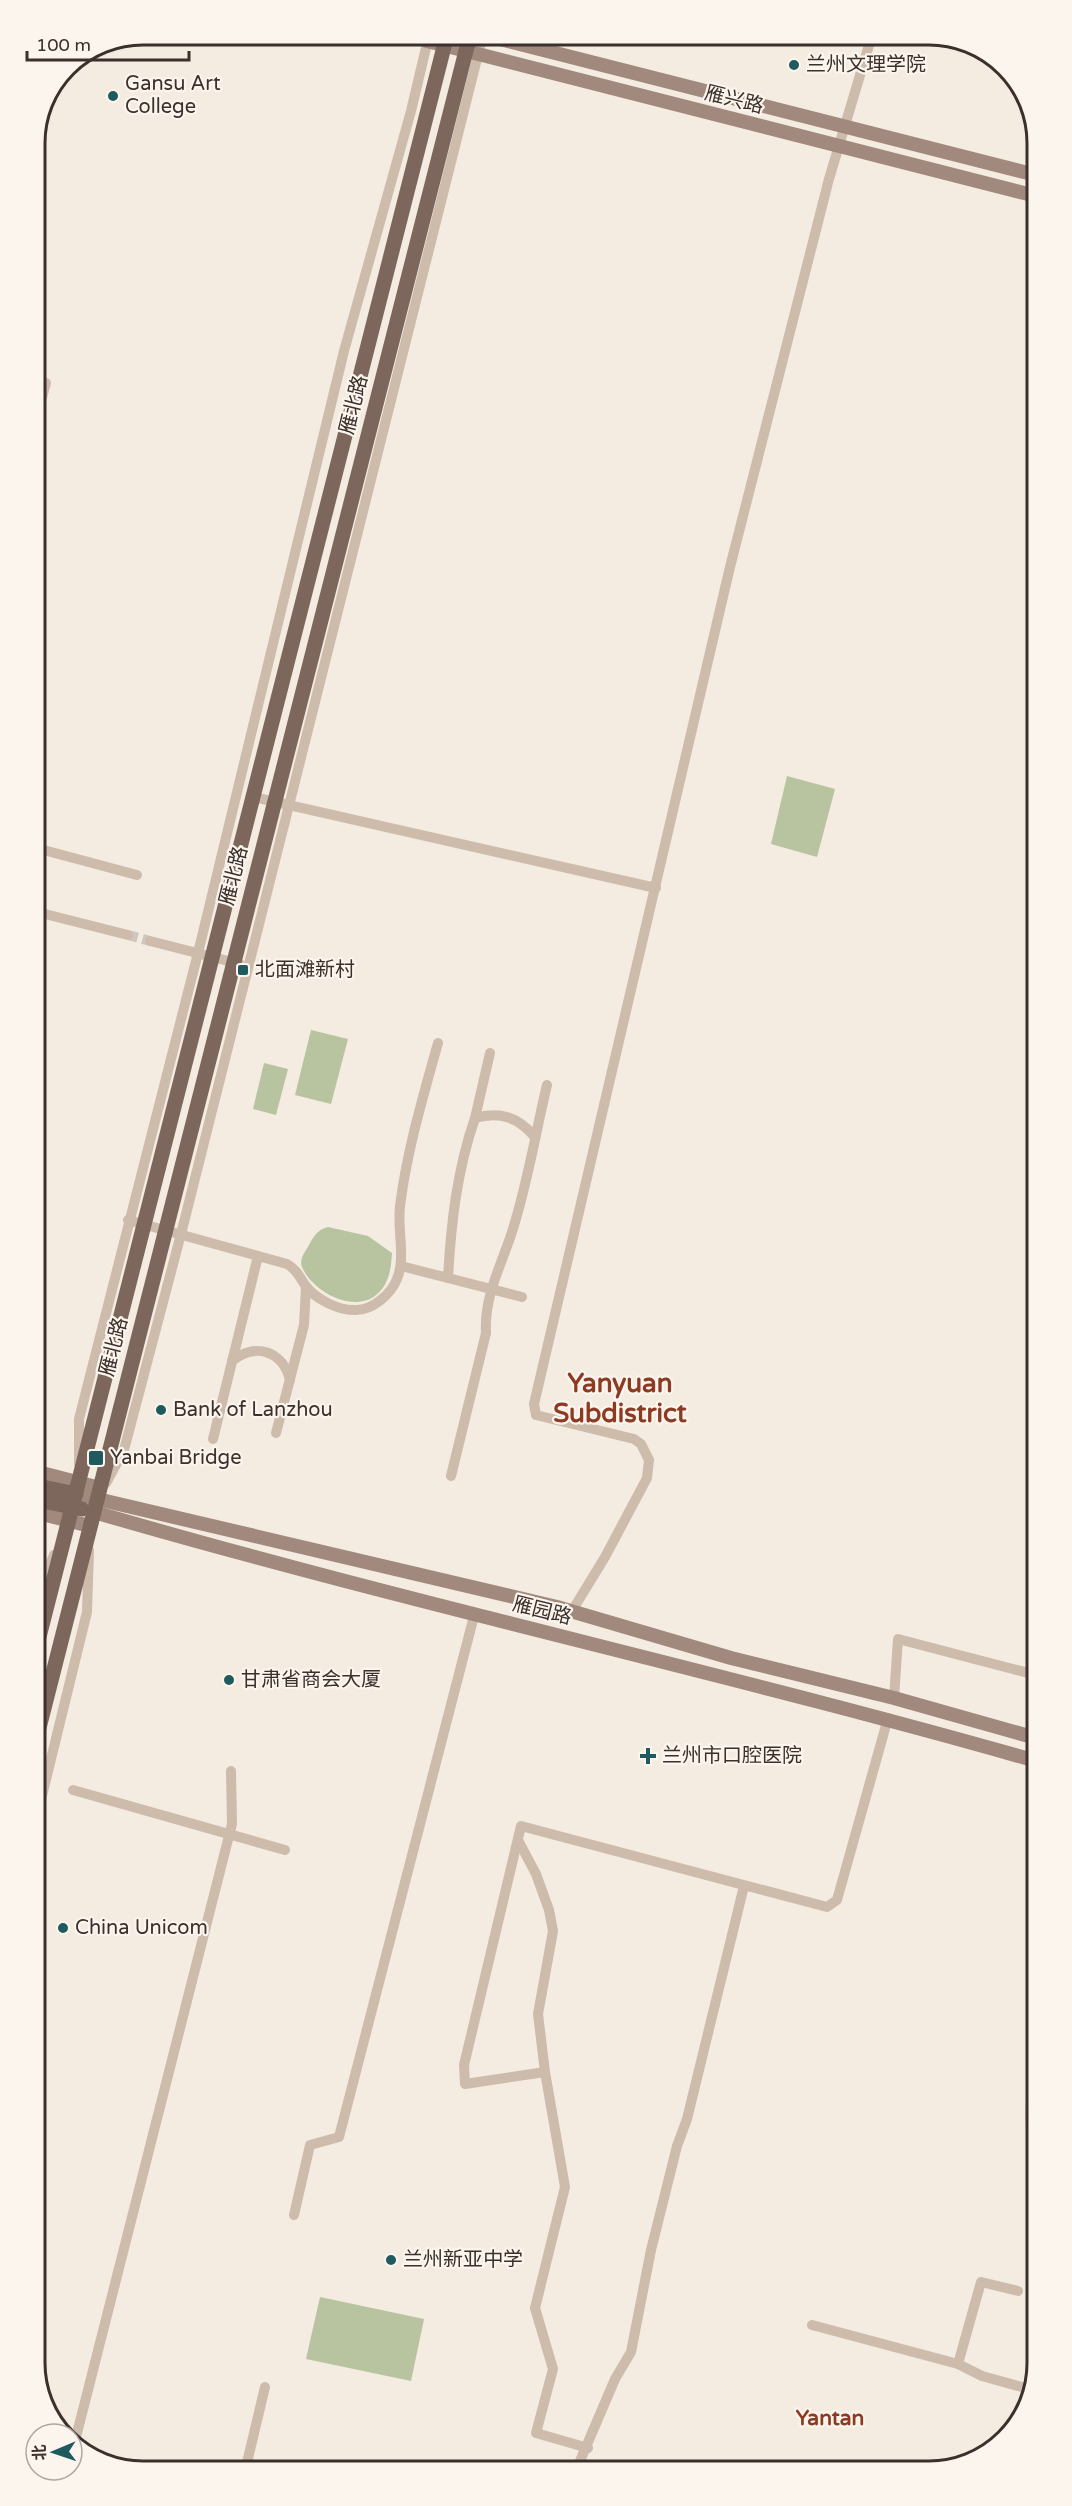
<svg xmlns="http://www.w3.org/2000/svg" width="1072" height="2506" font-family="'Varela Round','Noto Sans SC',sans-serif">
<rect width="100%" height="100%" fill="#f4ebe1"/>
<g fill="#b8c4a0">
<polygon points="787,776 835,789 817,857 771,844"/>
<polygon points="311,1030 348,1039 331,1104 295,1095"/>
<polygon points="264,1063 288,1069 276,1115 253,1109"/>
<path d="M 328,1227 L 368,1236 L 392,1253 C 391,1269 389,1285 376,1295 C 353,1314 312,1291 302,1267 C 299,1259 305,1252 309,1245 C 314,1236 317,1230 328,1227 Z"/>
<polygon points="320,2297 424,2319 411,2381 306,2359"/>
</g>
<g fill="none" stroke-linecap="round" stroke-linejoin="round">
<polyline stroke="#cfc6bd" stroke-width="10" stroke-dasharray="10 5" stroke-linecap="butt" points="128,935 150,941"/>
<g stroke="#cdbbac" stroke-width="10">
<polyline points="35,423 46,383"/>
<polyline points="253,797 656,888"/>
<polyline points="36,848 137,875"/>
<polyline points="37,912 128,935"/>
<polyline points="150,941 240,964"/>
<polyline points="475,1118 490,1053"/>
<path d="M 128,1220 L 287,1264 C 296,1269 299,1276 305,1285 C 315,1299 339,1311 356,1310 C 373,1310 391,1294 397,1279 C 406,1258 397,1229 400,1206 C 407,1150 423,1097 438,1043"/>
<polyline points="401,1266 522,1297"/>
<path d="M 448,1278 C 451,1223 457,1170 475,1118 C 500,1111 518,1117 535,1137"/>
<path d="M 232,1361 C 255,1342 283,1351 290,1380"/>
<polyline points="276,1433 304,1325 306,1287"/>
<polyline points="213,1439 258,1256"/>
<polyline points="79,1464 79,1419 198,953 344,351 411,111 429,35"/>
<path d="M 451,1476 L 486,1333 C 484,1297 500,1268 511,1235 C 527,1187 535,1135 547,1085"/>
<polyline points="106,1483 124,1450 181,1234 483,35"/>
<polyline points="38,1592 54,1555"/>
<polyline points="572,1611 605,1557 647,1478 649,1460 641,1444 634,1439 536,1415 534,1404 730,567 829,179 872,35"/>
<polyline points="894,1698 898,1639 1036,1675"/>
<polyline points="73,1790 285,1850"/>
<polyline points="39,1808 87,1612 89,1550"/>
<polyline points="518,1840 536,1874 549,1910 553,1931 538,2014 545,2072"/>
<path d="M 1037,2061 C 1027,2100 1030,2138 1037,2177"/>
<polyline points="294,2215 310,2145 339,2137 474,1616"/>
<polyline points="812,2325 958,2364 982,2376 1029,2389"/>
<polyline points="958,2364 981,2282 1018,2291"/>
<polyline points="74,2445 232,1824 231,1771"/>
<polyline points="588,2448 536,2433 553,2369 535,2308 565,2187 545,2072 465,2084 464,2065 521,1826 827,1907 837,1900 888,1718"/>
<polyline points="577,2468 615,2379 631,2352 651,2250 677,2146 687,2119 744,1886"/>
<polyline points="245,2471 265,2387"/>
</g>
<g stroke="#a18a7d" stroke-width="14">
<polyline points="484,35 1032,174"/>
<polyline points="427,41 1032,195"/>
<polyline points="38,1472 100,1488"/>
<polyline points="76,1494 557,1607 731,1658 894,1698 1036,1738"/>
<path d="M 94,1512 C 406,1603 724,1672 1036,1761"/>
<polyline points="38,1513 90,1526"/>
</g>
<g stroke="#7d675c" stroke-width="15">
<polyline points="38,1486 76,1494"/>
<polyline points="38,1500 82,1509"/>
<polyline points="38,1641 447,35"/>
<polyline points="39,1728 470,35"/>
</g>
</g>
<g fill="#1f5a5e" stroke="#fbf5ee" stroke-width="2">
<circle cx="794" cy="65" r="6"/>
<circle cx="113" cy="96" r="6"/>
<rect x="237" y="964" width="12" height="12" rx="3"/>
<circle cx="161" cy="1410" r="6"/>
<rect x="88" y="1450" width="16" height="16" rx="3"/>
<circle cx="229" cy="1680" r="6"/>
<path d="M645 1747h6v6h6v6h-6v6h-6v-6h-6v-6h6z"/>
<circle cx="63" cy="1928" r="6"/>
<circle cx="391" cy="2260" r="6"/>
</g>
<g text-anchor="middle" dominant-baseline="central" stroke-width="4.5" stroke-linejoin="round" paint-order="stroke">
<g font-size="20" fill="#3b302b" stroke="#fbf5ee" text-anchor="start">
<text x="806" y="65">兰州文理学院</text>
<text x="125" y="84">Gansu Art<tspan x="125" dy="23">College</tspan></text>
<text x="255" y="970">北面滩新村</text>
<text x="173" y="1410">Bank of Lanzhou</text>
<text x="110" y="1458">Yanbai Bridge</text>
<text x="241" y="1680">甘肃省商会大厦</text>
<text x="662" y="1756">兰州市口腔医院</text>
<text x="75" y="1928">China Unicom</text>
<text x="403" y="2260">兰州新亚中学</text>
</g>
<g font-size="20" fill="#3b302b" stroke="#fbf5ee">
<text transform="translate(734 100) rotate(14)">雁兴路</text>
<text transform="translate(354 405) rotate(-76)">雁北路</text>
<text transform="translate(234 876) rotate(-76)">雁北路</text>
<text transform="translate(114 1347) rotate(-76)">雁北路</text>
<text transform="translate(542 1611) rotate(14)">雁园路</text>
</g>
<g font-size="21" font-weight="bold" fill="#8c3b22" stroke="#fbf5ee">
<text x="830" y="2418">Yantan</text>
</g>
<g font-size="26" font-weight="bold" fill="#8c3b22" stroke="#fbf5ee">
<text x="620" y="1383">Yanyuan<tspan x="620" dy="30">Subdistrict</tspan></text>
</g>
</g>
<path d="M0 0H1072V2506H0ZM143 45H929A98 98 0 0 1 1027 143V2363A98 98 0 0 1 929 2461H143A98 98 0 0 1 45 2363V143A98 98 0 0 1 143 45Z" fill="#fbf5ee" fill-rule="evenodd"/>
<path fill="none" stroke="#3b302b" stroke-width="3" d="M143 45H929A98 98 0 0 1 1027 143V2363A98 98 0 0 1 929 2461H143A98 98 0 0 1 45 2363V143A98 98 0 0 1 143 45Z"/>
<g transform="translate(54 2452) rotate(268)"><circle r="28" fill="#fbf5ee" stroke="#aea6a0" stroke-width="1.5"/>
<path d="M0-4.5L10 22L0 15L-10 22Z" fill="#1f5a5e"/>
<text y="-9" font-size="16" font-weight="bold" text-anchor="middle" fill="#3b302b">北</text>
</g>
<path d="M27 51v9h162v-9" fill="none" stroke="#3b302b" stroke-width="3"/>
<text x="36" y="51" font-size="18" fill="#3b302b" stroke="#fbf5ee" stroke-width="4.5" paint-order="stroke">100 m</text>
</svg>
